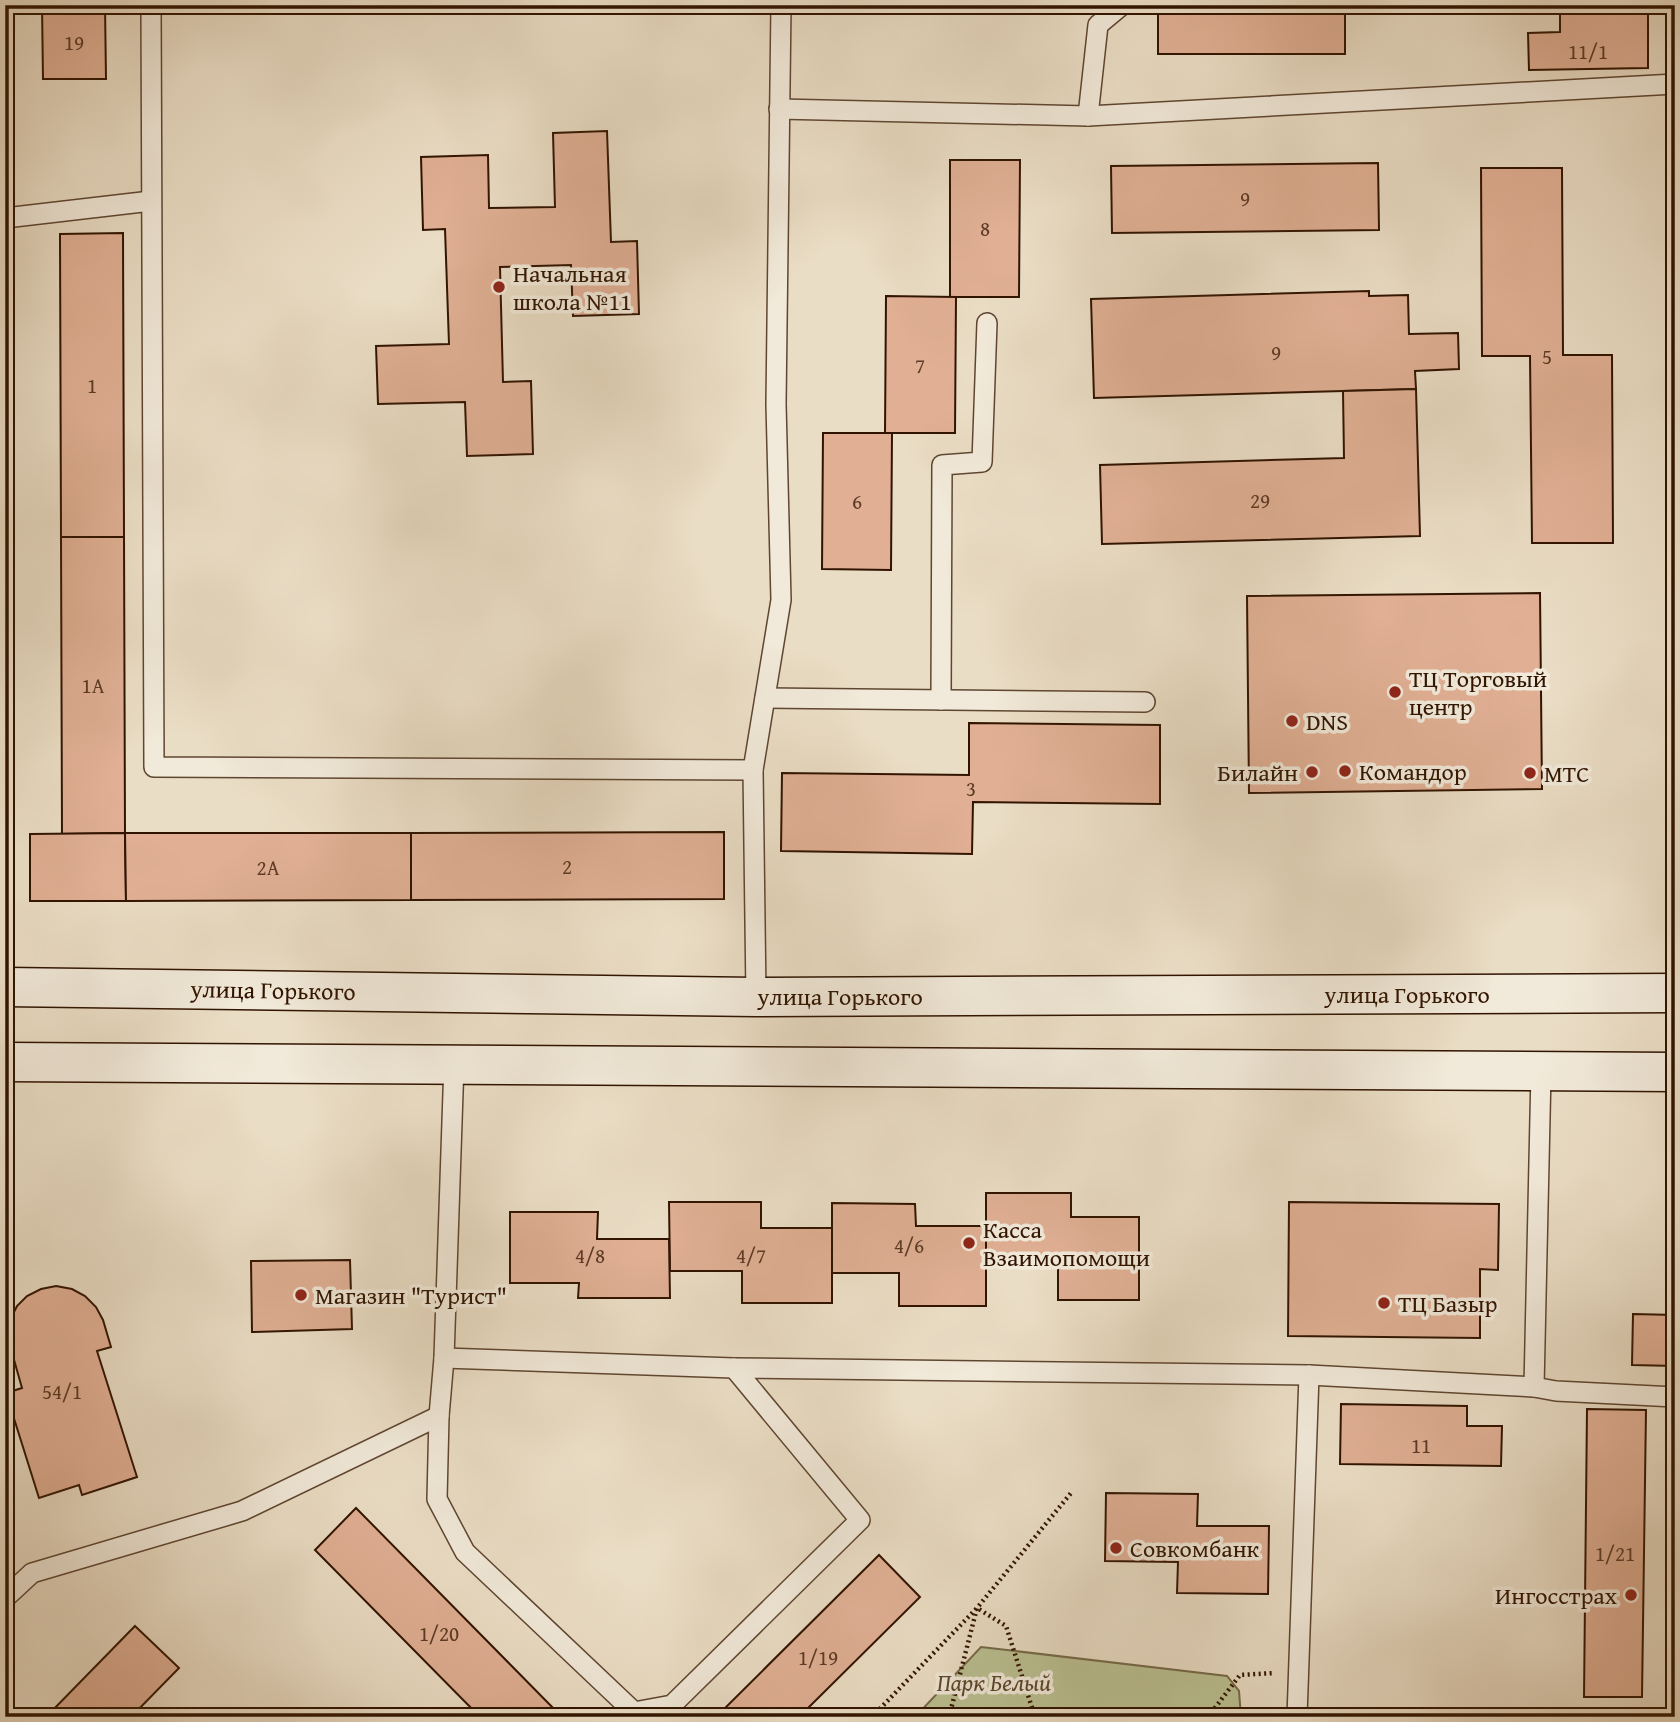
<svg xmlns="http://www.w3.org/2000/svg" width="1680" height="1722" font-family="'Gentium Book Plus',serif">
<rect width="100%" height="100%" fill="#eaddc5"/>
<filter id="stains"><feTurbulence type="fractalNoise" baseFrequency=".00286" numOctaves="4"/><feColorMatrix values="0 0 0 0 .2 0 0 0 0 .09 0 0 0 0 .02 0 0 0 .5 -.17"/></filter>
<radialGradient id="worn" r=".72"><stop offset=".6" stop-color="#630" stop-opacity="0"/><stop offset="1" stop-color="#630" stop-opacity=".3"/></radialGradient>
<polygon fill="#bac092" stroke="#766a49" stroke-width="2" points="981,1647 1227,1676 1239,1691 1241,1717 915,1717"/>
<g fill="#e0af94" stroke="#311400" stroke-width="2">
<polygon points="42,5 105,5 106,79 43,79"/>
<rect x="1158" y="5" width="187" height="49"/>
<polygon points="1560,5 1648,5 1648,68 1529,70 1528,33 1560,32"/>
<polygon points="607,131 611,242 637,241 639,314 573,316 571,265 500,267 503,382 531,381 533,454 467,456 465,402 378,404 376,346 449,344 445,229 423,230 421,157 488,155 489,208 555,207 553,133"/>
<polygon points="950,160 1020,160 1019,297 950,297"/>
<polygon points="1378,163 1379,230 1112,233 1111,166"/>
<polygon points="1481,168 1562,168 1563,355 1612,355 1613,543 1532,543 1530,356 1482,356"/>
<polygon points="123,233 124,537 61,537 60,234"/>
<polygon points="1369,291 1369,296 1408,295 1409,334 1458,333 1459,369 1415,371 1416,389 1094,398 1091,299"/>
<polygon points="886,296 956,297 955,433 885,433"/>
<polygon points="1416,389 1420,536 1102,544 1100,465 1344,458 1343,391"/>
<polygon points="823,433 892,433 891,570 822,569"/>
<polygon points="61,537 124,537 125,833 62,834"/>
<polygon points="1540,593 1542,789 1249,793 1247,596"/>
<polygon points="969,723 1160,725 1160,804 973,802 972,854 781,851 782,773 969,775"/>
<polygon points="724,832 724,899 411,900 411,833"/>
<polygon points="125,833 126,901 30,901 30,834"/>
<polygon points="125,833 411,833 411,900 126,901"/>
<polygon points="986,1193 1071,1193 1071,1217 1139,1217 1139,1300 1058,1300 1058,1261 986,1261"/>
<polygon points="669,1202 761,1202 761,1228 832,1228 832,1303 742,1303 742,1271 670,1271"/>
<polygon points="1289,1202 1499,1204 1498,1270 1480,1269 1480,1338 1288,1336"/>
<polygon points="832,1203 915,1204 916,1226 986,1226 986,1306 899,1306 899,1273 832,1273"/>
<polygon points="510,1212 598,1212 597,1239 669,1239 670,1298 578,1298 579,1283 510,1283"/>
<polygon points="350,1260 352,1329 252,1332 251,1261"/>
<polygon points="56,1286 72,1289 85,1296 96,1307 103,1320 111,1347 97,1351 137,1477 82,1495 79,1485 39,1498 6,1393 22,1388 7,1335 10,1320 17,1306 27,1296 41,1289"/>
<polygon points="1633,1314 1675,1315 1675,1366 1632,1365"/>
<polygon points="1341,1404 1467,1406 1467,1426 1502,1426 1501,1466 1340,1464"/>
<polygon points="1587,1409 1646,1410 1642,1697 1584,1697"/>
<polygon points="1106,1493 1198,1494 1197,1526 1269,1526 1268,1594 1177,1593 1178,1562 1105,1561"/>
<polygon points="356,1508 562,1717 480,1717 315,1550"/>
<polygon points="879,1555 920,1597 799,1717 716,1717"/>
<polygon points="135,1626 179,1668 131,1717 46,1717"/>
</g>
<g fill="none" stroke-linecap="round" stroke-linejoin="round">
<defs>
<g id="service">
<polyline points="151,5 154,767 753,770"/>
<polyline points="779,109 1088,116 1675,84"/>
<polyline points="1088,116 1098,25 1122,5"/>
<polyline points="5,218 151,201"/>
<polyline points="765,698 1145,702"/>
<polyline points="941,700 942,465 982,462 987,323"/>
<polyline points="756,997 753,770 781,600 776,404 781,5"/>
<polyline points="454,1063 444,1358 439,1416 437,1499 465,1552 634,1712 672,1705 860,1520 734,1368 1309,1375 1534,1387"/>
<polyline points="1541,1072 1534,1387 1556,1391 1675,1397"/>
<polyline points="444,1358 734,1368"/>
<polyline points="5,1598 32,1573 242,1511 439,1416"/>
<polyline points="1297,1717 1309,1375"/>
</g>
<g id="secondary">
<polyline points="5,987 756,997 1675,993"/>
<polyline points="5,1062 1675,1072"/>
</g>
</defs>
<use href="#service" stroke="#5f4631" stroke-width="22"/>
<use href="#secondary" stroke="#311400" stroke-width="41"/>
<g stroke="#311400" stroke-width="4.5" stroke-dasharray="2 3.5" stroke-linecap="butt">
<polyline points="872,1717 977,1608 1006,1626 1035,1717"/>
<polyline points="949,1717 977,1608 1071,1493"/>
<polyline points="1208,1717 1240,1675 1274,1673"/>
</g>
<use href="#service" stroke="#f1e9d9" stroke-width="19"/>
<use href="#secondary" stroke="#f1e9d9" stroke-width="38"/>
</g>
<g fill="#8f2418" stroke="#f1e9d9" stroke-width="2.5">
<circle cx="499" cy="287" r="7"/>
<circle cx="1395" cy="692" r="7"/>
<circle cx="1292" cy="721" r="7"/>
<circle cx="1345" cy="771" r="7"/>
<circle cx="1312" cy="772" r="7"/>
<circle cx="1530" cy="773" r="7"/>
<circle cx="969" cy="1243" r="7"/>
<circle cx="301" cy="1295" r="7"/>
<circle cx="1384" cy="1303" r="7"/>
<circle cx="1116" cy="1548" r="7"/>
<circle cx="1631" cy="1595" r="7"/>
</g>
<g text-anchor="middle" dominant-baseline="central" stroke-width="7" stroke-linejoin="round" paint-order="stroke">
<g font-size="21" fill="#5d3b25">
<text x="74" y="42">19</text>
<text x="1588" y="51">11/1</text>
<text x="1245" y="198">9</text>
<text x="985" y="228">8</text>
<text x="1276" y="352">9</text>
<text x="1547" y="356">5</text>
<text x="920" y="365">7</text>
<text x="92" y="385">1</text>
<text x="1260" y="500">29</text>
<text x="857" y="501">6</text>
<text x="93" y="685">1А</text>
<text x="971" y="788">3</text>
<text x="567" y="866">2</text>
<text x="268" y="867">2А</text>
<text x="909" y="1245">4/6</text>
<text x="590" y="1255">4/8</text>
<text x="751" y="1255">4/7</text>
<text x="62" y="1391">54/1</text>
<text x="1421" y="1445">11</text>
<text x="1615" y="1553">1/21</text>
<text x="439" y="1633">1/20</text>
<text x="818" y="1657">1/19</text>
</g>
<g font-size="24" fill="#311400" stroke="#f1e9d9" text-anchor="start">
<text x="513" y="273">Начальная<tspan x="513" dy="28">школа №11</tspan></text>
<text x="1409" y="678">ТЦ Торговый<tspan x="1409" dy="28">центр</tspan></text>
<text x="1306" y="721">DNS</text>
<text x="1359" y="771">Командор</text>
<text x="1298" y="772" text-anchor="end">Билайн</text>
<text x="1544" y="773">МТС</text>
<text x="983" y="1229">Касса<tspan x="983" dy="28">Взаимопомощи</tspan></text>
<text x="315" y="1295">Магазин "Турист"</text>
<text x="1398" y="1303">ТЦ Базыр</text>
<text x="1130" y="1548">Совкомбанк</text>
<text x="1617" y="1595" text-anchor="end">Ингосстрах</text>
</g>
<g font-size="24" fill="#311400" stroke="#f1e9d9">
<text transform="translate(273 990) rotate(1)">улица Горького</text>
<text x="1407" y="994">улица Горького</text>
<text x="840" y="996">улица Горького</text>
</g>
<g font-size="24" font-style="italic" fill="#5a482c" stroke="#f1e9d9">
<text x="994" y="1682">Парк Белый</text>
</g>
</g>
<rect width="1680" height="1722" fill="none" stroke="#eaddc5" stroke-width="28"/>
<rect x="7" y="7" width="1666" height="1708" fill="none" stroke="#311400" stroke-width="3.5"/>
<rect x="14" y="14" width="1652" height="1694" fill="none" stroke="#311400" stroke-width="2"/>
<rect width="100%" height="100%" filter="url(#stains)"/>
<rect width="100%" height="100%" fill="url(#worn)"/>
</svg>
